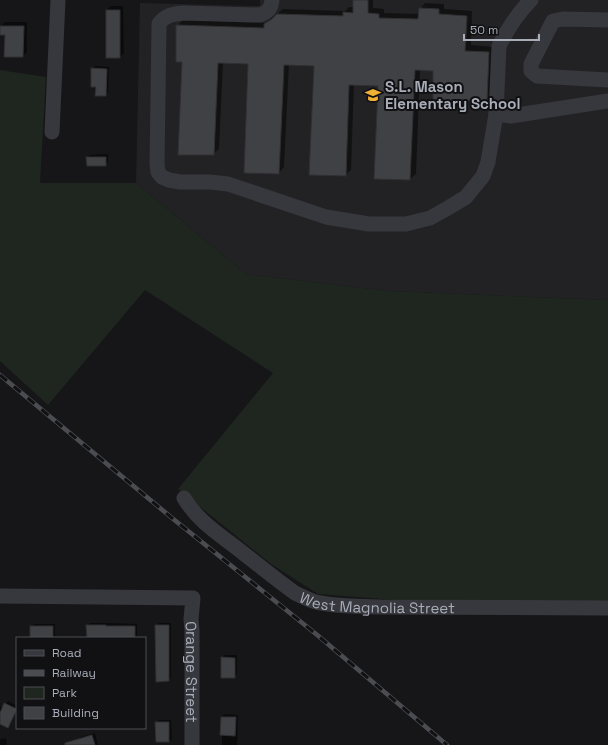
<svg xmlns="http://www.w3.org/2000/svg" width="608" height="745" font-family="'Space Grotesk',sans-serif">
<rect width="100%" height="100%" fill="#161618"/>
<polygon fill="#222225" points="260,0 608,0 608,300 389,291 246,274 136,183 140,3 260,6"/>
<polygon fill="#1e261f" points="0,70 46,77 40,183 136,183 246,274 389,291 608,300 608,602 408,601 318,594 271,564 178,489 273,373 145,290 48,405 0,361"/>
<g fill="#0007">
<polygon points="354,0 373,0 373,8 384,9 384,13 420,14 420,9 425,3 444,4 444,9 472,11 471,45 494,47 492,95 486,100 434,70 420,69 416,174 410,179 375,178 379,85 354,84 351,170 345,175 315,65 289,64 284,167 279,173 249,63 223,62 219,149 213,154 183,61 177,26 183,20 266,23 283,9 345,11 349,7 354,7"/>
<polygon points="111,6 123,6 124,53 120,57 107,10"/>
<polygon points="5,22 27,22 27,52 23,56 6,34 1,26"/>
<polygon points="95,66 109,67 108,92 106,95 97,86 92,69"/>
<polygon points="108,154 108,162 105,165 87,157 90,155"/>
<polygon points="90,623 108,623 137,624 137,638 88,638 87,626"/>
<polygon points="159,623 171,623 171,678 169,680 156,625"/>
<polygon points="34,624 55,624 55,636 53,638 31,638 31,626"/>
<polygon points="225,655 237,655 237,674 234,677 222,658"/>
<polygon points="8,701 17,706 17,709 11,723 8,726 0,723 0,706 3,708"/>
<polygon points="224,714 238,715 237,745 222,745 222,717"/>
<polygon points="159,720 171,720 172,739 169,741 156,723"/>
<polygon points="95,733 98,745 80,745 79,739 81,737"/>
<polygon points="6,738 7,745 0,745 0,739"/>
</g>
<g fill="#404145" stroke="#303034">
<polygon points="353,0 368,0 368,13 379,14 379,18 418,19 419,8 439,9 439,14 467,16 465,51 489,52 487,101 433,100 433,71 415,70 410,180 374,179 378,86 349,85 346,176 309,175 314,66 284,65 279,174 244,173 248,64 218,63 214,155 178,155 182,62 176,62 176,25 264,28 264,24 272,19 277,14 343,16 343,12 353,13"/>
<rect x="106" y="10" width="14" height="48"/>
<polygon points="0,26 24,26 23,57 4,57 5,35 0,35"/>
<polygon points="91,68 107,69 106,96 95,96 96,87 91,87"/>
<polygon points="86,157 106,157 106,166 87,166"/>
<polygon points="86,625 106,625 106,626 135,626 135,638 87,638"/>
<polygon points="155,625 169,625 169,681 156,682"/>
<rect x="30" y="626" width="23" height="12"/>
<polygon points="221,657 235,658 235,678 221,678"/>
<polygon points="4,703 17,709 8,728 0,724 0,713"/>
<polygon points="221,717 236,717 235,736 220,735"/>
<polygon points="155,722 169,722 169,742 156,742"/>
<polygon points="92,735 95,745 65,745 65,743"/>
</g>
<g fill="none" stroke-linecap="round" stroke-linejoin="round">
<g stroke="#37383d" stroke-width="15">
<path d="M 272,0 C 271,9 268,12 260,15 L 183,13 C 173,14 165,15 159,24 L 157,164 L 158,172 L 162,177 L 169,180 L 180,182 L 210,182 L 228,184 L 326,217 L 369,224 L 406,224 L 430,218 L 448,208 L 466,197 L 483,176 L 488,162 L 496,114"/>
<path d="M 531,0 C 519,12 507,30 499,46 L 496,114 L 511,116 L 608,101"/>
<polyline points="608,20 563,19 553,21 531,64 531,71 537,76 608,80"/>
<polyline points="52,132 58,0"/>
<path id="s1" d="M 184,498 C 198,522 222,536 243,553 C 260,566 277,580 295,593 C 302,596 308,600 316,602 C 336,607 361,606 382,607 L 608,608"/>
<path id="s2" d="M 0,596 L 193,598 L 191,619 L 192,630 L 192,745"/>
</g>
<defs>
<polyline id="rail" points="0,375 172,518 316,634 447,745"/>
</defs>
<use href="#rail" stroke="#4a4c52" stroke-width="4.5"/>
<use href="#rail" stroke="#111113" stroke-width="3" stroke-dasharray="9" stroke-linecap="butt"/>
</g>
<defs>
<symbol id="school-bare" viewBox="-9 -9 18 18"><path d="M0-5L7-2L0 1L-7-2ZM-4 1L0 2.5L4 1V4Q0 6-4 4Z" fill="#f2b134" stroke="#111113" stroke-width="2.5" paint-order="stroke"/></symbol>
</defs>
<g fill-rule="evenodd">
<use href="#school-bare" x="362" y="84" width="22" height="22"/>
</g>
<g text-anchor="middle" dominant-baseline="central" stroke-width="4" stroke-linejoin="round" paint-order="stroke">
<g font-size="15" font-weight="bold" fill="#a8adb8" stroke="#111113" text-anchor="start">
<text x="385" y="86">S.L. Mason<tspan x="385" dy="17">Elementary School</tspan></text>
</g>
<g font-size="15" fill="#a8adb8" stroke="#111113">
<text stroke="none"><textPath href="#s1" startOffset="231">West Magnolia Street</textPath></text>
<text stroke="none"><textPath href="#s2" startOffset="267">Orange Street</textPath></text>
</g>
</g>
<rect x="16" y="637" width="130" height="92" fill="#111113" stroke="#4d4f55"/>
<rect x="24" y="650" width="20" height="6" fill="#37383d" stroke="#4d4f55"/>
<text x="52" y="657" font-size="12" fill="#a8adb8">Road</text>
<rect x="24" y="670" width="20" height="6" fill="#4a4c52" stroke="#4d4f55"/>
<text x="52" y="677" font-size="12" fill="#a8adb8">Railway</text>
<rect x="24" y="687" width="20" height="12" fill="#1e261f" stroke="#4d4f55"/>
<text x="52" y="697" font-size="12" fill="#a8adb8">Park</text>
<rect x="24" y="707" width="20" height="12" fill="#404145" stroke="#4d4f55"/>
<text x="52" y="717" font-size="12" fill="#a8adb8">Building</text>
<path d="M464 34v6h75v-6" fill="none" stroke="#a8adb8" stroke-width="2"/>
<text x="470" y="34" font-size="12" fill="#a8adb8" stroke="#111113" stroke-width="3" paint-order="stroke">50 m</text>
</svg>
